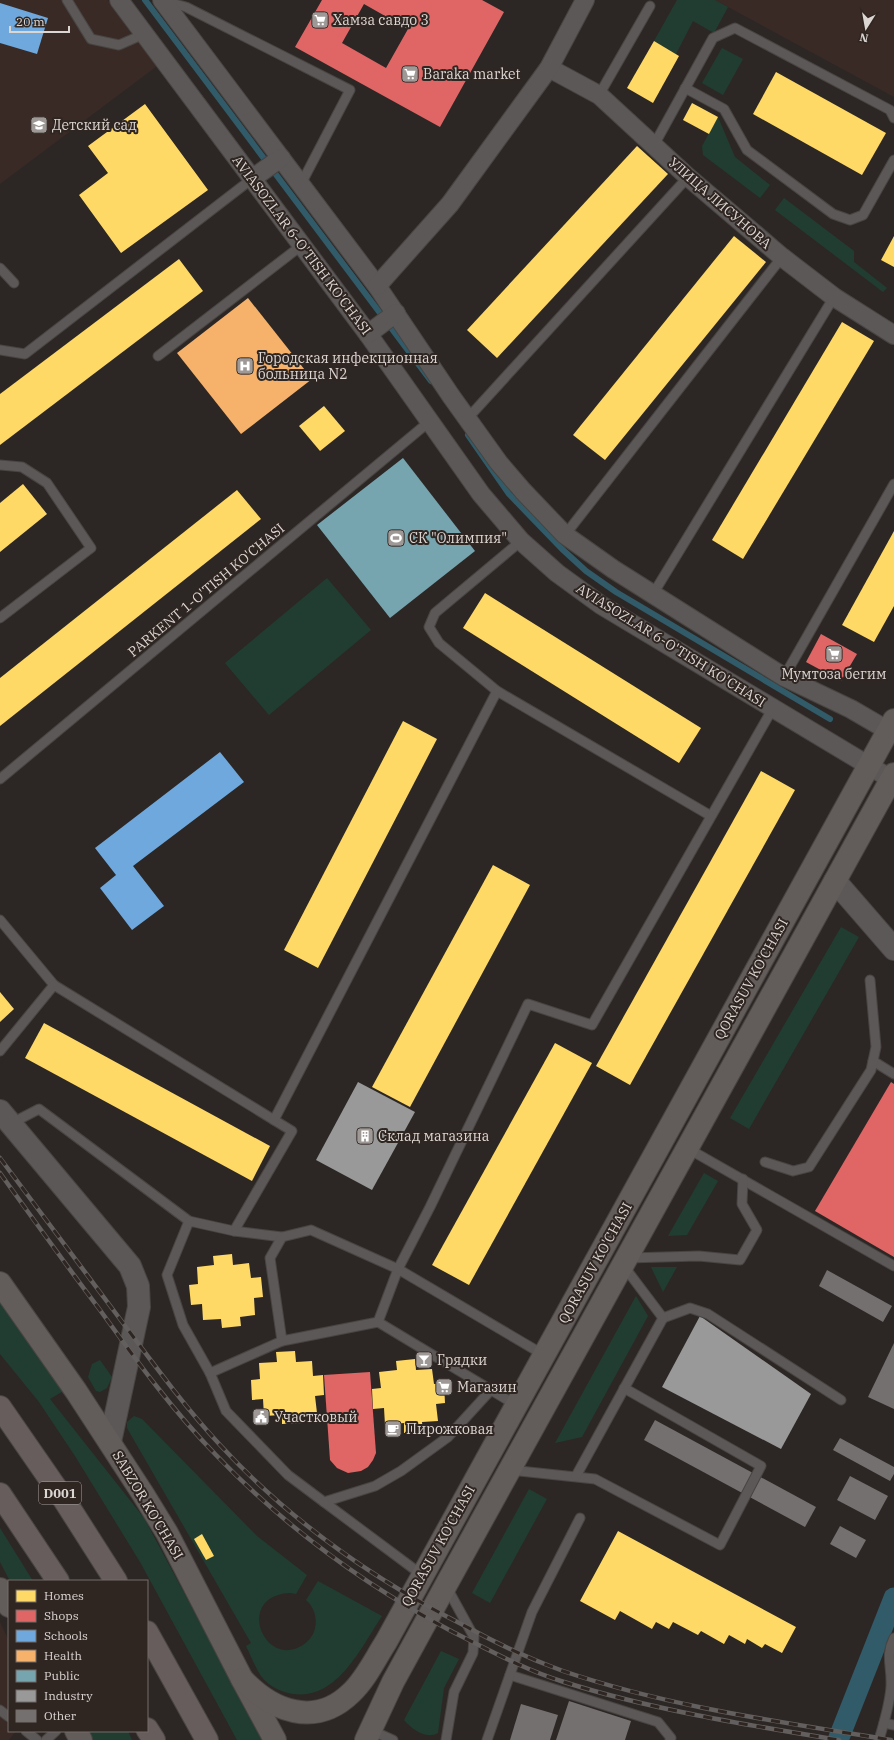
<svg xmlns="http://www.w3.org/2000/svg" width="894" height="1740" font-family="'IBM Plex Serif',serif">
<rect width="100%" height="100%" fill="#2c2725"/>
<g fill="#392a25">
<polygon points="0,0 108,0 157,66 0,184"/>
<polygon points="715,0 894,0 894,97 728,7"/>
<polygon points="0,1622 9,1641 9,1731 16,1731 9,1740 0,1740"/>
</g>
<g fill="#213d31">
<polygon points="677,0 715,0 728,7 714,33 693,21 676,54 654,41"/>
<polygon points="722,48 743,59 723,95 702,83"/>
<polygon points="718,117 735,157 770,185 760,198 703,155 702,146"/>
<polygon points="784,198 854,251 854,262 887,288 883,292 775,210"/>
<polygon points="327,578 371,630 269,715 225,663"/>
<polygon points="841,927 859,937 749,1129 730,1118"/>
<polygon points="704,1173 718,1181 687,1235 668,1236"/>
<polygon points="651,1267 677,1267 663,1292"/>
<polygon points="636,1296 648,1316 582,1437 555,1443"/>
<polygon points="0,1298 65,1390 50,1399 144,1518 263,1740 237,1740 140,1562 75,1456 39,1402 0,1354"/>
<polygon points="100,1360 112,1377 107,1388 100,1392 96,1391 88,1377 92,1364"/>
<path d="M 134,1416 L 142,1419 L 257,1536 L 307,1575 L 296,1594 C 290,1592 284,1593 278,1595 C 239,1607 267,1668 303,1645 C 319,1635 320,1612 306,1600 L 318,1581 L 382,1616 C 361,1647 338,1700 293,1694 C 281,1692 268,1686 261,1676 C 255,1667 251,1656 246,1646 L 251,1643 L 127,1428 L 127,1422 Z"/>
<polygon points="529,1489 547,1499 490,1603 472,1593"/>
<polygon points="0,1528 33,1581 10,1581 0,1562"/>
<path d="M 441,1651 L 459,1659 L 444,1688 L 438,1733 C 426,1740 412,1729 404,1720 Z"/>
<polygon points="88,1731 128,1731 132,1740 93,1740"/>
</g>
<g fill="#ffd966">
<polygon points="654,41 679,56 653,103 627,88"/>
<polygon points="776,72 886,133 862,175 753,114"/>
<polygon points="692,103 718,117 709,134 683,120"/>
<polygon points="145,104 208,190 121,253 79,195 108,173 88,146"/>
<polygon points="637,146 668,174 497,358 467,330"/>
<polygon points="734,236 766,262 605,460 573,435"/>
<polygon points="894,236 894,267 881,260"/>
<polygon points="179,259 203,291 0,445 0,394"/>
<polygon points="842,322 874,341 743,559 712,540"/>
<polygon points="324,406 345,431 320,451 299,426"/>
<polygon points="23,484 47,514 0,552 0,503"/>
<polygon points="237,490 261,519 0,726 0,678"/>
<polygon points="894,531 894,606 874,642 842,625"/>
<polygon points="485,593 701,728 679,763 463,628"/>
<polygon points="403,721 437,739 318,968 284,950"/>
<polygon points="761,771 795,790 630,1085 596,1066"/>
<polygon points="493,865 530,885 410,1107 372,1087"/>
<polygon points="0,992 14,1009 0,1022"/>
<polygon points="44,1023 270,1146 252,1181 25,1058"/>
<polygon points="555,1043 592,1063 469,1285 432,1265"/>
<polygon points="232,1254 233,1265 249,1263 251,1278 261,1277 263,1297 254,1298 255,1315 240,1317 241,1326 222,1328 221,1319 203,1320 202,1304 191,1305 189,1285 198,1284 197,1267 214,1265 213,1256"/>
<polygon points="295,1351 296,1362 312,1361 313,1376 323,1375 324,1395 315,1396 317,1413 301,1414 302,1423 282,1424 282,1415 264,1416 263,1399 252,1400 251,1380 260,1379 259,1363 277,1362 276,1352"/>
<polygon points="415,1359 416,1370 432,1369 434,1384 444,1383 445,1403 436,1404 438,1421 422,1422 423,1431 404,1433 404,1423 385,1425 384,1408 373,1409 372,1389 381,1388 379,1372 397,1370 396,1361"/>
<polygon points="618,1531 796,1627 782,1653 765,1644 762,1648 747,1639 745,1644 729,1635 724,1644 701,1631 698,1635 673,1622 669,1629 656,1622 652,1629 620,1611 615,1620 580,1601"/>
<polygon points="202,1534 214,1556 206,1560 194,1539"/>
</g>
<g fill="#e06666" fill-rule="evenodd">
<path d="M 322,0 L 482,0 L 504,12 L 440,127 L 295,47 ZM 364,4 L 408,29 L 386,68 L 342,43 Z"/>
<polygon points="821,634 857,654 841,681 806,662"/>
<polygon points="891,1082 894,1084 894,1257 815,1211"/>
<polygon points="370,1372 376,1453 373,1460 368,1467 361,1471 348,1473 337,1468 330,1460 324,1375"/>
</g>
<g fill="#6fa8dc">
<polygon points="0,3 48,18 37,54 0,43"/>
<polygon points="220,752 244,782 133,866 164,906 132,930 100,888 116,875 95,848"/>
</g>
<polygon fill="#f6b26b" points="248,298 312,379 241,434 177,353"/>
<polygon fill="#76a5af" points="403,458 475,551 390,618 317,525"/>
<g fill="#999">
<polygon points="358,1082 415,1112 372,1190 316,1160"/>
<polygon points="700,1316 811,1394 781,1449 662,1387"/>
</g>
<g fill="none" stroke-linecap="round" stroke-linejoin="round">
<g stroke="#315b69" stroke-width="6">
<polyline points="145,0 431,381"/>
<polyline points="468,435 509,494 562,549 586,571 616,592 830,719"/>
</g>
<polyline stroke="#315b69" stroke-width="21" points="838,1740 894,1598"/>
</g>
<g fill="#747070">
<polygon points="827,1270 892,1306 883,1322 819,1286"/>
<polygon points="894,1343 894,1409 868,1397"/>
<polygon points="655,1420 816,1507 805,1527 644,1440"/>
<polygon points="840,1438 894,1467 894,1474 890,1481 833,1450"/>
<polygon points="850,1476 888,1496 875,1520 837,1500"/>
<polygon points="840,1526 866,1540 856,1558 830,1544"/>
<polygon points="569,1701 631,1721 625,1740 556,1740"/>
<polygon points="521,1704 558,1715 550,1740 510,1740"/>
</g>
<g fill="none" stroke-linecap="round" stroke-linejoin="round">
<defs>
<g id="service">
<polyline points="67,0 91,39 119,45 144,34"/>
<polyline points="167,2 186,7 350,90 301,184"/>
<polyline points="685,88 724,109 747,150 833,214 850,220 863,215 894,160"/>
<polyline points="599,95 650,6"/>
<polyline points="654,145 713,38 735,28 890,110 894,118"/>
<polyline points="0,268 14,283"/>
<polyline points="0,350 25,354 253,178"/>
<polyline points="158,356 302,245"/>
<polyline points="468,418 688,177"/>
<polyline points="0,465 22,467 47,483 91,548 0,618"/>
<polyline points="565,535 782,257"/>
<polyline points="653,594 834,297"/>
<polyline points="784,677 894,484"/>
<polyline points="497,691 439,643 429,627 435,613 521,541"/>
<polyline points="0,779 430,421"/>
<polyline points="0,920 54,985"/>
<polyline points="0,1051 54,985 292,1131 234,1231"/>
<polyline points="873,1061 894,1074"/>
<polyline points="274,1120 497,691 711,816"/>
<polyline points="10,1124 39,1109 189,1221"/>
<polyline points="687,1148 894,1266"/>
<polyline points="765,1162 793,1171 809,1167 871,1070 876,1047 870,980"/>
<polyline points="282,1237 234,1231 189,1221 167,1275 183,1325 210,1373 226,1411 288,1475 324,1502 375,1486 401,1471 448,1437 490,1391"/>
<polyline points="628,1258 699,1256 740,1260 757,1230 742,1204 743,1179"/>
<polyline points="663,1318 690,1308 708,1314 841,1400"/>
<polyline points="378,1322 398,1269 311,1230 282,1237 270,1258 282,1341 378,1322 516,1405"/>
<polyline points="544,1355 398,1269 430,1207 528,1004 592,1025 773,708"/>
<polyline points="210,1373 282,1341"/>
<polyline points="510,1470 595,1479 720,1545 761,1466 624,1388"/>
<polyline points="576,1476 663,1318 623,1265"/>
<polyline points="324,1502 422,1575"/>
<polyline points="510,1675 658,1722 671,1738 670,1740"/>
<polyline points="0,1710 9,1717"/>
<polyline points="884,1723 894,1725"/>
<polyline points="371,1730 393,1740"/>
<polyline points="26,1731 37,1740"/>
<polyline points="46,1740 56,1731"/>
<polyline points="446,1740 454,1692 473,1653 474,1637 446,1586"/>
<polyline points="487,1740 532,1612 580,1518"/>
<path d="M 879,1740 C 884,1722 890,1704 891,1686 C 892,1666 885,1656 894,1638"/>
</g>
<g id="minor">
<polyline points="119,0 368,334 481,494 521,541 557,573 601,605 891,779"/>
<polyline points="162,0 377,286 451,396 499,463 523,491 565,535 613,569 784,677 851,709 894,734"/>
<polyline points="549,68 599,95 688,177 782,257 834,297 894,335"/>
<polyline points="253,178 281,158"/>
<polyline points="377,286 450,204 549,68 585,0"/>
<polyline points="368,334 396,313"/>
</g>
<g id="tertiary">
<polyline points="835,881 894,949"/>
<polyline points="0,1111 130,1266 138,1286 139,1307 110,1442"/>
</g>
<g id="secondary">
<polyline points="0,1283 76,1391 143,1494 167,1533 242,1679 275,1740"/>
<polyline points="0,1589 9,1606"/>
<path d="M 242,1679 C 272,1711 315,1728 351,1693 C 366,1679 375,1659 386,1642 L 894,720"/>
<polyline points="76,1731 81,1740"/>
<polyline points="366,1740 393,1682 446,1585 894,774"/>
</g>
<g id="trunk">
<polyline points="0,1407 65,1501 116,1581"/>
<polyline points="0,1494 58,1581"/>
<polyline points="147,1632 207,1740"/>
<polyline points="147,1729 154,1740"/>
</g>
</defs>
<use href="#service" stroke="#484442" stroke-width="11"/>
<use href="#minor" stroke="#484442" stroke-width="20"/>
<use href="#tertiary" stroke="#484442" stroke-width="24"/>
<use href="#secondary" stroke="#484442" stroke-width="24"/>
<use href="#trunk" stroke="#484442" stroke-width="24"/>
<use href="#service" stroke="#5b5857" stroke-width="9"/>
<use href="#minor" stroke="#5b5857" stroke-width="18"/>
<use href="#tertiary" stroke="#5b5857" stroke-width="22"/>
<use href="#secondary" stroke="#625c5a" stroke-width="22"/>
<use href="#trunk" stroke="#665d5c" stroke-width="22"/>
<defs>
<g id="rail">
<path d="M 0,1158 C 39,1210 78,1263 117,1315 C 150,1359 183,1405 221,1446 C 290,1521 376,1581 467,1627 C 498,1644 530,1659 563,1671 C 669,1707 781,1722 891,1740"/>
<path d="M 0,1173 C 33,1219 66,1265 100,1310 C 136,1360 173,1411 216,1455 C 284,1526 366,1586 453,1632 C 489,1650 525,1670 564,1682 C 653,1710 747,1725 839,1740"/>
</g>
</defs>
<use href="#rail" stroke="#625f5e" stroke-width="4.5"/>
<use href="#rail" stroke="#2f2622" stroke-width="3" stroke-dasharray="9" stroke-linecap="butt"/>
</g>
<defs>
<symbol id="supermarket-square" viewBox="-11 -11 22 22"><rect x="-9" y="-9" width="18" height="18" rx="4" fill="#9e9996" stroke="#2f2622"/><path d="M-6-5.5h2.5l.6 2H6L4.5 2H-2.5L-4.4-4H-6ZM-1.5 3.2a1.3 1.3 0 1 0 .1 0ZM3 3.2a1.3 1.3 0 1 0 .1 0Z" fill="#fff"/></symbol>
<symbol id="school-square" viewBox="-11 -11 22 22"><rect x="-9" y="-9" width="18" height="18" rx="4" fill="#9e9996" stroke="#2f2622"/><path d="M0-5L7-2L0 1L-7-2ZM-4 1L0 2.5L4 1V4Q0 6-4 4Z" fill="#fff"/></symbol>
<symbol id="hospital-square" viewBox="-11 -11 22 22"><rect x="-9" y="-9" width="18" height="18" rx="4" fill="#9e9996" stroke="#2f2622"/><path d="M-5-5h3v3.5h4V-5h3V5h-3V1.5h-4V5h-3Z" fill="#fff"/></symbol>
<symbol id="stadium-square" viewBox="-11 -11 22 22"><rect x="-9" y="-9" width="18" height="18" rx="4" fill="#9e9996" stroke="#2f2622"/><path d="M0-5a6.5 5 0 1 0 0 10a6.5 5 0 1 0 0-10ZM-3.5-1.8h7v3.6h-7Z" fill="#fff"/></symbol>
<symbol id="building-square" viewBox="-11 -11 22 22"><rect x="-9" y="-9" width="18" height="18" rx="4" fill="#9e9996" stroke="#2f2622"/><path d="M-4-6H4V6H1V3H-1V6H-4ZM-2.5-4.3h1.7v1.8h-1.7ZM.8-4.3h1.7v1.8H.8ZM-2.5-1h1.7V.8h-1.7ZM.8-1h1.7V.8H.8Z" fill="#fff"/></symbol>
<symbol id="bar-square" viewBox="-11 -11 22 22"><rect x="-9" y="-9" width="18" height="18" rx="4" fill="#9e9996" stroke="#2f2622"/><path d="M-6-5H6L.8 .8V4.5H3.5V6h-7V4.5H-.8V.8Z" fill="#fff"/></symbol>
<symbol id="civic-square" viewBox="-11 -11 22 22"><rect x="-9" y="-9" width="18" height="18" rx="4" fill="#9e9996" stroke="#2f2622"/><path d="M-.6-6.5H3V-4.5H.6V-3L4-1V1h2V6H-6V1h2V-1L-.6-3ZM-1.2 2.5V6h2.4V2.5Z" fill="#fff"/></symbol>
<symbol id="cafe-square" viewBox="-11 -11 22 22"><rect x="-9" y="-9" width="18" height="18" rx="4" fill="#9e9996" stroke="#2f2622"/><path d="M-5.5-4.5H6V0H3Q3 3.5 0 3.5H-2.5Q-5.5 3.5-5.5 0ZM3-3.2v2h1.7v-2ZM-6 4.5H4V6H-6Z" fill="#fff"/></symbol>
</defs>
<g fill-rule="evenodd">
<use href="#supermarket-square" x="310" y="10" width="20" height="20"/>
<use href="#supermarket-square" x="400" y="64" width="20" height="20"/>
<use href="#school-square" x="29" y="115" width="20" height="20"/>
<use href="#hospital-square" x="235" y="356" width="20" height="20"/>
<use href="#stadium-square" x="386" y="528" width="20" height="20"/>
<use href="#supermarket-square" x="824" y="644" width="20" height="20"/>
<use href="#building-square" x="355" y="1126" width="20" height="20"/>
<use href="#bar-square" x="414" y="1350" width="20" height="20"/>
<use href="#supermarket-square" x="434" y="1377" width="20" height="20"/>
<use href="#civic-square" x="251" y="1407" width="20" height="20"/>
<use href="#cafe-square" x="383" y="1419" width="20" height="20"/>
</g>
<g text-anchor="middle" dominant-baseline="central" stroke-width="4" stroke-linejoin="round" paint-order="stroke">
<rect fill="#2f2622" stroke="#a8a19e" stroke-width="1" x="39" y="1482" width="42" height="22" rx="3"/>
<g font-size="13" font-weight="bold" fill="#dcd6d3">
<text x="60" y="1493">D001</text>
</g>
<g font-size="14" fill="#dcd6d3" stroke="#2f2622" text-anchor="start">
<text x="333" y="20">Хамза савдо 3</text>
<text x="423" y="74">Baraka market</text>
<text x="52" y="125">Детский сад</text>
<text x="258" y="358">Городская инфекционная<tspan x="258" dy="16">больница N2</tspan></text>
<text x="409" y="538">СК "Олимпия"</text>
<text x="834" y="674" text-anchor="middle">Мумтоза бегим</text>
<text x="378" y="1136">Склад магазина</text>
<text x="437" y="1360">Грядки</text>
<text x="457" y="1387">Магазин</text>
<text x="274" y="1417">Участковый</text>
<text x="406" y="1429">Пирожковая</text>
</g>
<g font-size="14" fill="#dcd6d3" stroke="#2f2622">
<text transform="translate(720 203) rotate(41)">УЛИЦА ЛИСУНОВА</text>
<text transform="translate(302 245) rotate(53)">AVIASOZLAR 6-O'TISH KO'CHASI</text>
<text transform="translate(206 590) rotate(-40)">PARKENT 1-O'TISH KO'CHASI</text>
<text transform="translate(671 645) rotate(32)">AVIASOZLAR 6-O'TISH KO'CHASI</text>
<text transform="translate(751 979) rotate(-61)">QORASUV KO'CHASI</text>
<text transform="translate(595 1263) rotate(-61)">QORASUV KO'CHASI</text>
<text transform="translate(148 1505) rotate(59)">SABZOR KO'CHASI</text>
<text transform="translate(438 1546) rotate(-61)">QORASUV KO'CHASI</text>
</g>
</g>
<rect x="8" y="1580" width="140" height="152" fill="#2f2622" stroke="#746c69"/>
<rect x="16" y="1590" width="20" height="12" fill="#ffd966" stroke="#746c69"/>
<text x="44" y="1600" font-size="12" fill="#dcd6d3">Homes</text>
<rect x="16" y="1610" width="20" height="12" fill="#e06666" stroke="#746c69"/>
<text x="44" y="1620" font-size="12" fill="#dcd6d3">Shops</text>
<rect x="16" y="1630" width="20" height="12" fill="#6fa8dc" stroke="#746c69"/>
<text x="44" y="1640" font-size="12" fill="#dcd6d3">Schools</text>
<rect x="16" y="1650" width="20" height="12" fill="#f6b26b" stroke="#746c69"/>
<text x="44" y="1660" font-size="12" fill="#dcd6d3">Health</text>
<rect x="16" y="1670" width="20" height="12" fill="#76a5af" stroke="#746c69"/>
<text x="44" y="1680" font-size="12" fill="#dcd6d3">Public</text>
<rect x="16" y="1690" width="20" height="12" fill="#999999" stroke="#746c69"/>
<text x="44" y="1700" font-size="12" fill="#dcd6d3">Industry</text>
<rect x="16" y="1710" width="20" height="12" fill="#747070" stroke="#746c69"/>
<text x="44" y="1720" font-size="12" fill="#dcd6d3">Other</text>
<g transform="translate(866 28) rotate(191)" stroke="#2f2622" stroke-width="3" paint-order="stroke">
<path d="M0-3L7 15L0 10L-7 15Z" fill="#dcd6d3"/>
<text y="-6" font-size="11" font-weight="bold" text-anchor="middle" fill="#dcd6d3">N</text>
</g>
<path d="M10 26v6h59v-6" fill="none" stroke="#dcd6d3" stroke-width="2"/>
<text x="16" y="26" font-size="12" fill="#dcd6d3" stroke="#2f2622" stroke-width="3" paint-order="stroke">20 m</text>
</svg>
